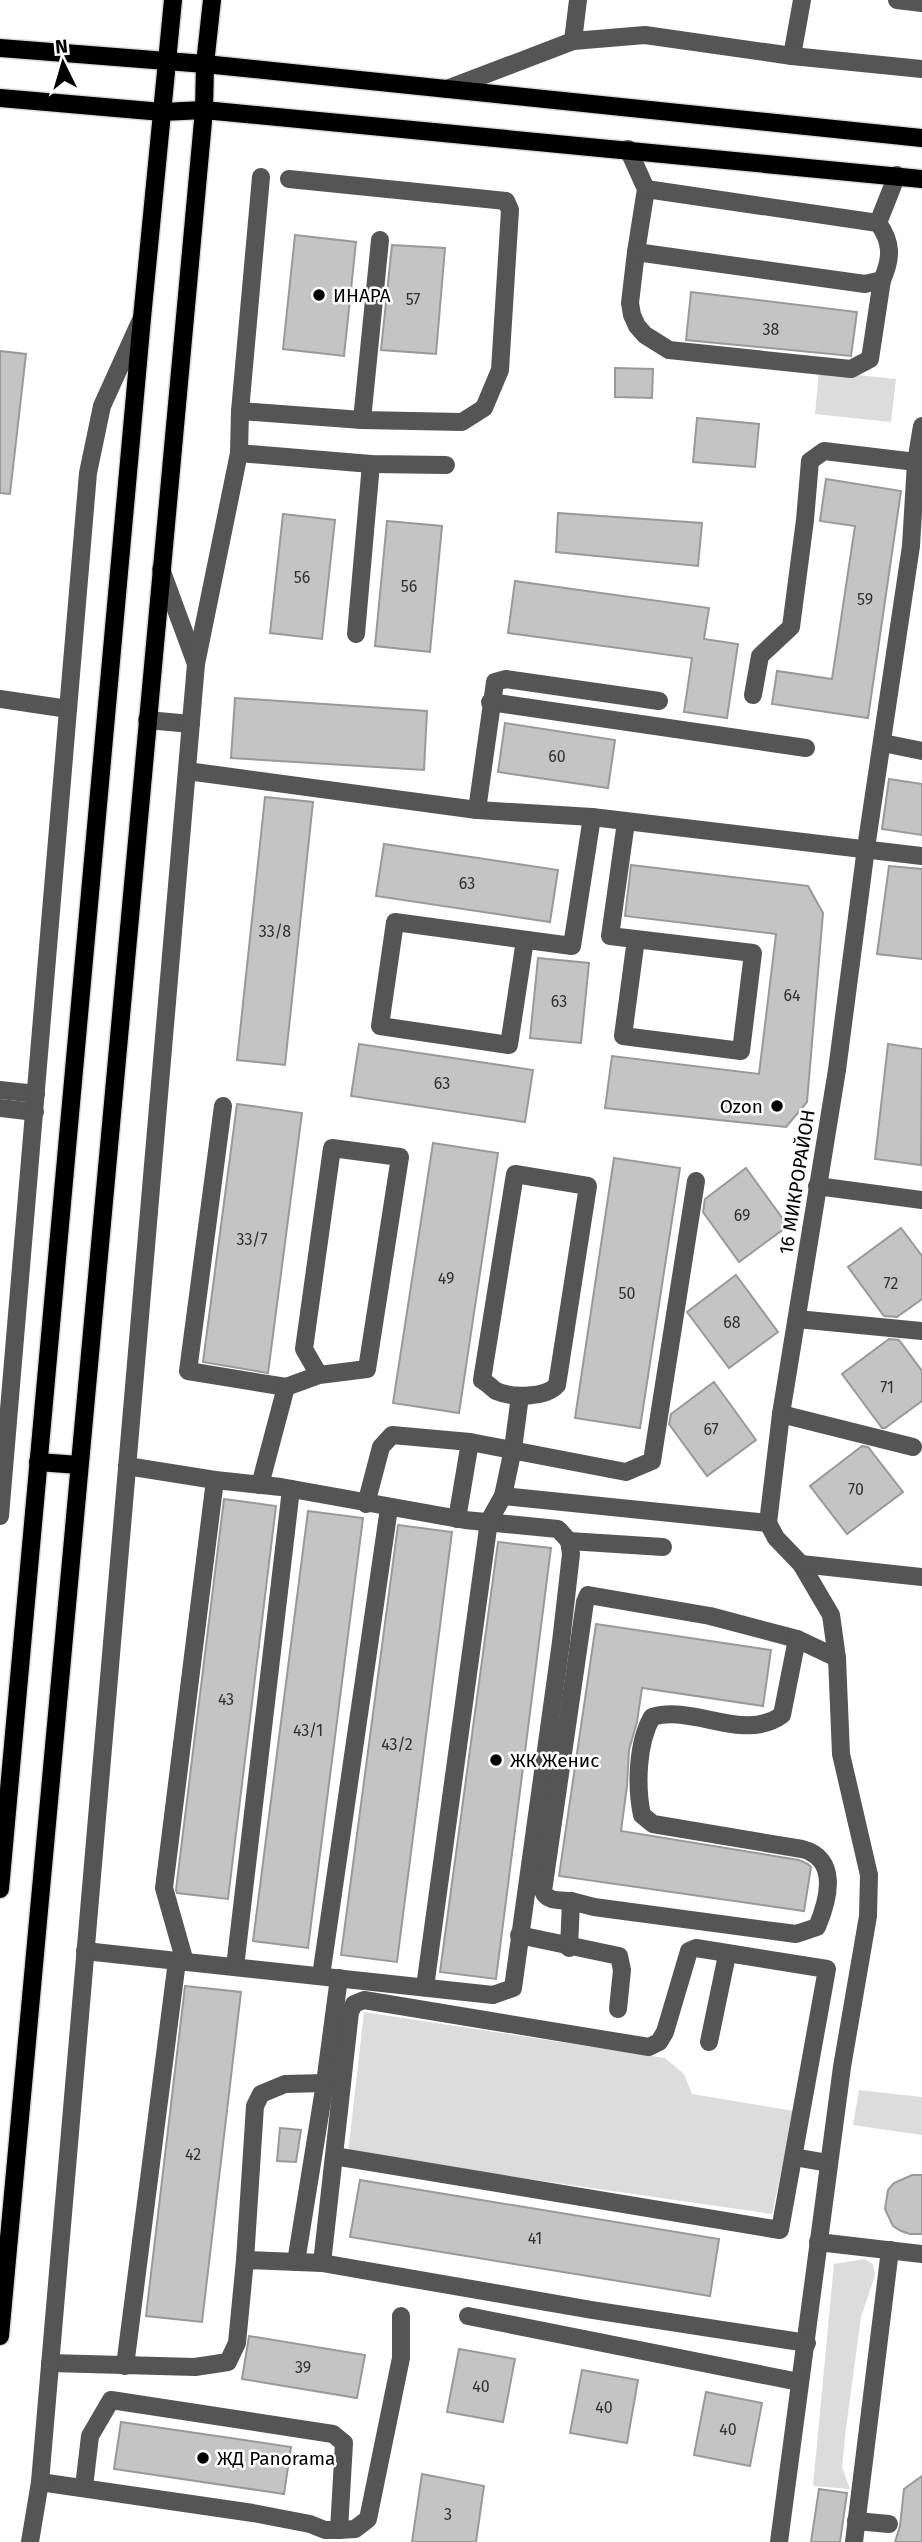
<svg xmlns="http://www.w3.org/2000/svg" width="922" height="2542" font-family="'Fira Sans',sans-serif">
<rect width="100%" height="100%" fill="#fff"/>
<g fill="#dcdcdc">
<polygon points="819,371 896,379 891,422 815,414"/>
<polygon points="364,2012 665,2058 684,2074 692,2094 794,2111 772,2214 348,2153"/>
<polygon points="859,2090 922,2097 922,2135 853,2125"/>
<polygon points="865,2259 873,2264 875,2275 861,2317 846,2428 842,2467 850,2489 813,2486 834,2264"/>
</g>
<g fill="#c4c4c4" stroke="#999" stroke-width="2">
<polygon points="295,235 356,242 344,356 283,349"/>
<polygon points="392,245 445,248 436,354 381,350"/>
<polygon points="691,292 857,312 851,356 686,340"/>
<polygon points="0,351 26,354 10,494 0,493"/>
<polygon points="615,368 653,369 652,398 615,397"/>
<polygon points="697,418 759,424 755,467 693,462"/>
<polygon points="826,479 901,491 868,718 772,704 777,671 832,679 855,526 820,521"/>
<polygon points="558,513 702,523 698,566 556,552"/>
<polygon points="283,514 335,520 322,639 270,633"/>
<polygon points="387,521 442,526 430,652 375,646"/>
<polygon points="515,581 709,608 704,639 738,644 727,718 684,712 692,658 508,633"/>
<polygon points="235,698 427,711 424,770 231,758"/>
<polygon points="505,723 615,740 608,788 498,772"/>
<polygon points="889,779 922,784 922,835 882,829"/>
<polygon points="265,797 313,802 285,1065 237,1060"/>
<polygon points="384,844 558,870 550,922 376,896"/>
<polygon points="631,865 808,886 823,913 807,1102 786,1127 605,1108 612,1056 759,1074 776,934 625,916"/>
<polygon points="889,866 922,869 922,959 877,954"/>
<polygon points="538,958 589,963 581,1043 530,1038"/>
<polygon points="359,1044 533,1070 525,1122 351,1096"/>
<polygon points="888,1044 922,1049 921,1165 875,1159"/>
<polygon points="237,1104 302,1113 268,1373 203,1362"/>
<polygon points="433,1143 498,1153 459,1413 393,1403"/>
<polygon points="614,1158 680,1168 640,1428 575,1418"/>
<polygon points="746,1168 788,1226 739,1262 703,1212 705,1199"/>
<polygon points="901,1228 922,1256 922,1299 897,1317 884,1316 848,1267"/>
<polygon points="736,1275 778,1332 729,1368 687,1312"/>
<polygon points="889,1339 899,1340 922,1371 922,1401 885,1428 882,1428 842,1374"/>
<polygon points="714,1382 756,1440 707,1476 669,1424 671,1414"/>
<polygon points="862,1446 868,1447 903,1492 847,1534 810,1486"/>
<polygon points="224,1499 276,1506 228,1899 177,1893 176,1890"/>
<polygon points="308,1511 363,1518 308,1948 253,1941"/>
<polygon points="398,1525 452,1532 397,1962 341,1955"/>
<polygon points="498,1542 551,1548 496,1979 440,1972"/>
<polygon points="596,1624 771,1650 763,1706 642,1688 637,1722 629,1750 627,1786 621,1831 799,1860 808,1864 811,1867 804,1911 559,1876"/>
<polygon points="185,1986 241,1992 202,2322 146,2316"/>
<polygon points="280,2128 301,2130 296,2162 277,2161"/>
<polygon points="912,2175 922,2175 922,2234 910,2234 901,2231 893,2226 885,2209 888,2190 894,2183"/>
<polygon points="360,2180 719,2239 710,2296 350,2237"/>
<polygon points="249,2336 365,2355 357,2398 242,2379"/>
<polygon points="459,2349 515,2359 503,2422 447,2412"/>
<polygon points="582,2370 638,2380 627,2443 570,2433"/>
<polygon points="706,2392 762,2403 750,2466 694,2455"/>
<polygon points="121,2422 291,2447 284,2494 114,2469"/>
<polygon points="422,2474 484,2486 476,2542 412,2542"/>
<polygon points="922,2476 922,2542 895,2542 900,2526 904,2489"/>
<polygon points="819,2489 847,2493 840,2542 811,2542"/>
</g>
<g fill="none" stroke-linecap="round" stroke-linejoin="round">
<defs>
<g id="major">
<polyline points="0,48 205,64 922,138"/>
<polyline points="0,98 162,112 204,110 922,179"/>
<polyline points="38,1462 79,1465"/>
<polyline points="0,1889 142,318 173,0"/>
<polyline points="0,2336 204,110 205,64 212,0"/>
</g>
</defs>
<use href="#major" stroke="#dbdbdb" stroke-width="21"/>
<g stroke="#555" stroke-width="18">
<polyline points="897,0 922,3"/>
<polyline points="573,41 578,0"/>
<polyline points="792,56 802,0"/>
<polyline points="447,89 573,41 645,35 792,56 922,69"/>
<polyline points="628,149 646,189 636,252 630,303 632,315 637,326 645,335 669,350 851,369 870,359 882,280"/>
<polyline points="878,223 897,175"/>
<path d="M 636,252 L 865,284 L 882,280 C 892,258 892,242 878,223 L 646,189"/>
<polyline points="240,411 362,420 462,422 484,408 500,370 510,210 506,201 289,179"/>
<polyline points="362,420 380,240"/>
<polyline points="239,453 371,464 446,465"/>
<polyline points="161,569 196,664"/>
<polyline points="356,634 371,464"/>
<polyline points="753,695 760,656 791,627 805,520 810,461 824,451 916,462"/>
<polyline points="0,699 68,709"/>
<polyline points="490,702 806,748"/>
<polyline points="147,720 191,724"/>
<polyline points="883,743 922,751"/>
<polyline points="187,771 477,810 592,817 922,856"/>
<polyline points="477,810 495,682 506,679 659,701"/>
<polyline points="626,822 610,936 753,953 741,1051 623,1036 636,939"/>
<polyline points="525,940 509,1045 380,1026 395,922 572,946 592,817"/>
<polyline points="0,1090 36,1094"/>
<polyline points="223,1106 188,1371 286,1387"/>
<polyline points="0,1108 35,1112"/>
<path d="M 515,1174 L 588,1186 L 557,1385 C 546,1398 512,1398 496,1391 C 492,1388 487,1383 482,1380 Z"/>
<polyline points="817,1186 922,1200"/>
<polyline points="797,1319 922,1331"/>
<polyline points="781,1414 913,1447"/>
<polyline points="470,1442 626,1472 652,1461 696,1181"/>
<polyline points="260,1485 286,1387 319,1375 304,1349 332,1148 400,1157 367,1369 319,1375"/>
<polyline points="503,1496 768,1523"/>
<polyline points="366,1504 381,1447 392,1435 470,1442 457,1519"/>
<polyline points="0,1516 88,473 102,406 140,322"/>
<polyline points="768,1523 781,1414 837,1070 866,848 911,546 916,462 922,426"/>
<polyline points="768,1523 776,1538 801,1564 831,1615 837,1658 841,1754 869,1875 868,1916 842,2067 779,2542"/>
<polyline points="569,1541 663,1547"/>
<polyline points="801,1564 922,1577"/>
<path d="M 571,1901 C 560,1900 547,1902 543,1891 L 585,1602 L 588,1595 L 710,1616 L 797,1639"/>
<polyline points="519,1935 619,1956 622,1970 618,2009"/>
<path d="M 569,1948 L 571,1901 L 594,1907 L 796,1934 L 817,1927 C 829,1899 839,1858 802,1849 L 653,1824 L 642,1815 C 636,1787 637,1743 652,1717 C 694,1704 743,1743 782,1715 L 797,1639 L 837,1658"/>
<polyline points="85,1951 493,1995 513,1988 561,1642 571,1554 569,1541 558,1529 465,1520 281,1487 215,1480 127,1466"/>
<polyline points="185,1962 164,1888 215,1480"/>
<polyline points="235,1967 291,1489"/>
<polyline points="321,1976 389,1508"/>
<polyline points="425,1987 489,1521 503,1496 513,1449 520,1396"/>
<polyline points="709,2042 727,1955"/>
<polyline points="794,2157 828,2163"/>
<polyline points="818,2242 922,2254"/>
<polyline points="245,2260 255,2106 261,2094 285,2084 325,2083"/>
<polyline points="296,2262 325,2083 339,1978"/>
<polyline points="322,2263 350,2012 354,2004 364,2000 649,2047 659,2042 665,2032 689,1951 696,1948 827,1969 780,2230 334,2156"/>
<polyline points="468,2316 799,2382"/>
<polyline points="50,2363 195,2367 228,2362 237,2343 245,2260 322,2263 592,2310 807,2343"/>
<polyline points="125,2366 177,1961"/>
<polyline points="40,2482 253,2513 310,2524 325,2530 339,2530 344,2443 333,2434 111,2400 90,2436 84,2487"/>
<polyline points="856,2521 889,2524"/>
<polyline points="339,2530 355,2529 368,2519 401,2358 401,2316"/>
<polyline points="30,2542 40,2482 196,664 239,453 240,411 261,177"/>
<polyline points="854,2542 890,2250"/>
</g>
<use href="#major" stroke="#000" stroke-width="18"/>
</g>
<g fill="#000" stroke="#fff" stroke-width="2.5">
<circle cx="319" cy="295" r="7"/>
<circle cx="777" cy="1106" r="7"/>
<circle cx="496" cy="1760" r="7"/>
<circle cx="203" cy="2458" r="7"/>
</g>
<g text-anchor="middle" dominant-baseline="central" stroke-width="5" stroke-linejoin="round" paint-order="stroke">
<g font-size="16" fill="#313131">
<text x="413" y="299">57</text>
<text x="771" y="329">38</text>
<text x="302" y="577">56</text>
<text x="409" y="586">56</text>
<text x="865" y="599">59</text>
<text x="557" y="756">60</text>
<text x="467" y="883">63</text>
<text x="275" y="931">33/8</text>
<text x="792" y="995">64</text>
<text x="559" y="1001">63</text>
<text x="442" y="1083">63</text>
<text x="742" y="1215">69</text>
<text x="252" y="1239">33/7</text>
<text x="446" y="1278">49</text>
<text x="891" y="1283">72</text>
<text x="627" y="1293">50</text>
<text x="732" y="1322">68</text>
<text x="887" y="1387">71</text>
<text x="711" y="1429">67</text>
<text x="856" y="1489">70</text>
<text x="226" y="1699">43</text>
<text x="308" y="1730">43/1</text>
<text x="397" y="1744">43/2</text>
<text x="193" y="2154">42</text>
<text x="535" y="2238">41</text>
<text x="303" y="2367">39</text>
<text x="481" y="2386">40</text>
<text x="604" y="2407">40</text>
<text x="728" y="2429">40</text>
<text x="448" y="2514">3</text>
</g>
<g font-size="19" fill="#000" stroke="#fff" text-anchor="start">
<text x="333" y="295">ИНАРА</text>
<text x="763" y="1106" text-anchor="end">Ozon</text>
<text x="510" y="1760">ЖК Женис</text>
<text x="217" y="2458">ЖД Panorama</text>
</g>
<g font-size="19" fill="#000" stroke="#fff">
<text transform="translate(797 1182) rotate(-81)">16 МИКРОРАЙОН</text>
</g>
</g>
<g transform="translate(63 63) rotate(355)" stroke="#ffffff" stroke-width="5" paint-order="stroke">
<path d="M0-5L12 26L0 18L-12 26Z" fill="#000000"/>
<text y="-10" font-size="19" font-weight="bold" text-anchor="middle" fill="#000000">N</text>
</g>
</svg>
